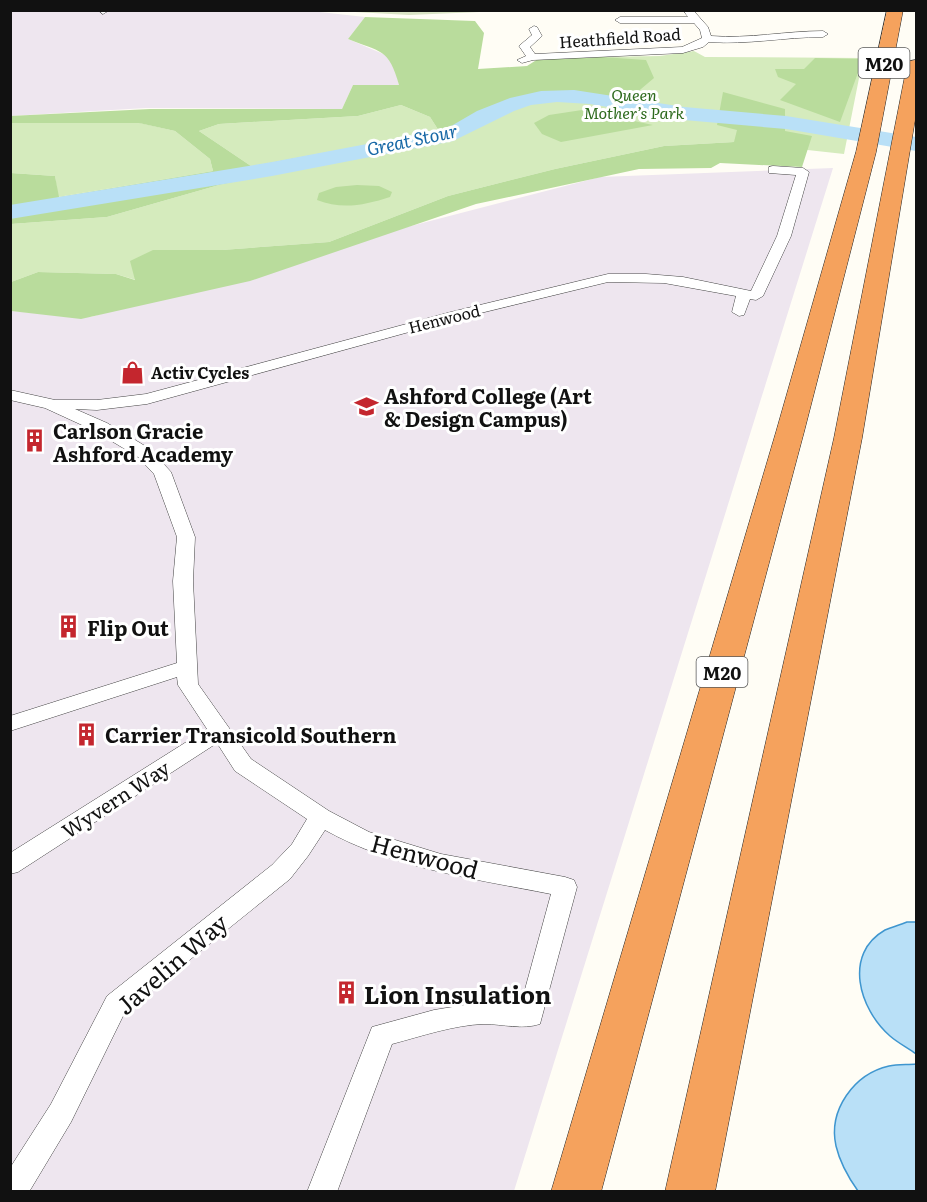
<svg xmlns="http://www.w3.org/2000/svg" width="927" height="1202" font-family="Literata,serif">
<rect width="100%" height="100%" fill="#fffdf5"/>
<g fill="#eee6ef">
<polygon points="302,10 365,17 348,39 388,56 394,65 399,85 353,85 342,109 146,108 11,116 11,11"/>
<polygon points="833,168 514,1191 11,1191 10,311 91,317 303,254 600,177"/>
</g>
<g fill="#d5ebbd">
<polygon points="694,51 705,57 863,58 844,154 734,142 664,146 555,169 448,196 329,242 222,250 154,250 136,280 116,274 38,272 11,282 11,224 107,217 219,185 458,138 507,110 545,101 584,99 587,66 601,57 660,56"/>
<polygon points="401,105 430,117 439,131 251,166 199,131 219,124 358,116"/>
<polygon points="74,122 140,123 175,131 210,159 213,171 58,197 55,176 11,173 10,123"/>
</g>
<g fill="#b9dc9c" fill-rule="evenodd">
<path d="M 365,17 L 475,21 L 484,33 L 478,69 L 527,66 L 538,59 L 602,57 L 646,60 L 654,78 L 628,100 L 545,101 L 507,110 L 458,138 L 219,185 L 107,217 L 11,224 L 11,173 L 55,176 L 59,197 L 213,171 L 210,159 L 175,131 L 139,123 L 11,123 L 10,116 L 150,109 L 342,109 L 353,85 L 399,85 C 389,48 380,52 348,39 ZM 401,105 L 430,117 L 439,131 L 251,166 L 199,131 L 219,124 L 358,116 Z"/>
<polygon points="815,58 863,59 840,122 780,100 796,84 778,77 775,69 804,69"/>
<polygon points="723,92 785,109 785,131 812,136 802,167 720,163 711,168 639,169 476,204 250,281 81,319 11,311 11,282 38,272 116,274 135,280 130,261 153,250 222,250 329,242 448,196 555,169 664,146 734,142 737,130 717,125"/>
<polygon points="582,110 653,125 561,142 542,134 534,123 549,115"/>
<path d="M 357,185 L 379,186 L 392,192 L 390,197 C 365,205 342,210 317,200 L 319,193 L 336,187 Z"/>
</g>
<polygon fill="#d9e3c4" points="337,11 503,10 503,11 409,15"/>
<g fill="#b9e0f7" stroke="#3f96cf" stroke-width="1.5">
<path d="M 907,922 L 916,922 L 916,1054 C 908,1048 898,1043 890,1036 C 859,1009 843,954 885,930 C 892,927 900,925 907,922 Z"/>
<path d="M 916,1064 L 916,1191 L 858,1191 C 848,1177 840,1163 836,1146 C 828,1110 854,1074 889,1066 C 898,1064 908,1065 916,1064 Z"/>
</g>
<g fill="none" stroke-linecap="round" stroke-linejoin="round">
<polygon fill="#b9e0f7" fill-rule="evenodd" points="574,90 684,107 786,116 916,137 916,151 786,129 684,120 590,104 557,102 531,105 514,111 453,141 272,176 10,219 10,205 272,162 446,129 477,111 510,98 541,91"/>
<defs>
<g id="minor">
<polygon points="98,10 108,10 108,11 103,14"/>
<path d="M 683,10 L 693,10 L 708,27 L 711,36 C 749,39 786,31 823,31 L 828,34 L 823,37 C 785,37 747,45 709,42 L 703,47 L 683,53 L 533,60 L 522,63 L 517,60 L 526,56 L 519,46 L 532,35 L 529,29 L 534,26 L 537,27 L 542,36 L 530,47 L 535,54 L 682,47 L 702,38 L 700,30 L 694,23 L 620,23 L 615,20 L 620,17 L 688,17 Z"/>
<path d="M 773,166 L 803,168 L 809,172 L 791,236 L 763,296 L 756,300 L 750,299 L 744,315 L 739,316 L 732,312 L 736,296 L 664,283 L 608,282 L 460,318 L 147,404 L 97,410 L 75,409 L 107,423 L 150,449 L 171,472 L 195,537 L 193,581 L 198,684 L 251,759 L 329,811 L 369,832 L 441,854 L 565,877 L 574,880 L 577,887 L 540,1024 C 522,1030 503,1024 484,1024 C 454,1025 422,1036 392,1044 L 337,1192 L 307,1192 L 372,1027 L 434,1010 L 483,1002 L 521,1004 L 551,894 C 475,879 393,868 325,830 L 308,856 L 290,879 L 125,1012 L 71,1122 L 29,1192 L 10,1192 L 10,1168 L 51,1104 L 107,996 L 272,865 L 292,844 L 307,819 L 235,771 L 217,743 L 18,872 L 10,874 L 10,853 L 207,729 L 178,685 L 177,677 L 10,731 L 10,716 L 177,663 L 173,581 L 177,537 L 154,474 L 138,457 L 95,431 L 45,408 L 10,400 L 10,390 L 55,400 L 97,400 L 146,394 L 451,312 L 608,274 L 646,274 L 683,277 L 751,291 L 777,236 L 796,175 L 769,173 L 769,167 Z"/>
</g>
<g id="motorway">
<polygon points="887,10 903,10 876,152 804,432 601,1192 551,1192 776,432 856,152"/>
<polygon points="916,60 916,114 862,438 715,1192 665,1192 834,438 907,65 910,61"/>
</g>
</defs>
<use href="#minor" stroke="#444" stroke-width="1"/>
<use href="#motorway" stroke="#222" stroke-width="1"/>
<use href="#minor" fill="#fff" fill-rule="evenodd"/>
<use href="#motorway" fill="#f5a25d" fill-rule="evenodd"/>
</g>
<defs>
<symbol id="shop-bare" viewBox="-9 -9 18 18"><path d="M-5-2.5h2.3a2.7 3.5 0 0 1 5.4 0H5L5.5 6h-11ZM-1.5-2.5h3a1.5 2.3 0 0 0-3 0Z" fill="#c4262e" stroke="#fff" stroke-width="2.5" paint-order="stroke"/></symbol>
<symbol id="university-bare" viewBox="-9 -9 18 18"><path d="M0-5L7-2L0 1L-7-2ZM-4 1L0 2.5L4 1V4Q0 6-4 4Z" fill="#c4262e" stroke="#fff" stroke-width="2.5" paint-order="stroke"/></symbol>
<symbol id="building-bare" viewBox="-9 -9 18 18"><path d="M-4-6H4V6H1V3H-1V6H-4ZM-2.5-4.3h1.7v1.8h-1.7ZM.8-4.3h1.7v1.8H.8ZM-2.5-1h1.7V.8h-1.7ZM.8-1h1.7V.8H.8Z" fill="#c4262e" stroke="#fff" stroke-width="2.5" paint-order="stroke"/></symbol>
</defs>
<g fill-rule="evenodd">
<use href="#shop-bare" x="116" y="356" width="33" height="33"/>
<use href="#university-bare" x="350" y="390" width="33" height="33"/>
<use href="#building-bare" x="18" y="424" width="33" height="33"/>
<use href="#building-bare" x="52" y="610" width="33" height="33"/>
<use href="#building-bare" x="70" y="718" width="33" height="33"/>
<use href="#building-bare" x="330" y="976" width="33" height="33"/>
</g>
<g text-anchor="middle" dominant-baseline="central" stroke-width="6" stroke-linejoin="round" paint-order="stroke">
<g font-size="16" fill="#111" stroke="#fff">
<text transform="translate(620 37) rotate(-4)">Heathfield Road</text>
<text transform="translate(444 318) rotate(-14)">Henwood</text>
</g>
<g font-size="16" font-style="italic" fill="#2f6b1f" stroke="#fff">
<text x="634" y="94">Queen<tspan x="634" dy="18">Mother’s Park</tspan></text>
</g>
<g font-size="16" font-weight="bold" fill="#111" stroke="#fff" text-anchor="start">
<text x="151" y="372">Activ Cycles</text>
</g>
<g fill="#fff" stroke="#585858" stroke-width="1.5">
<rect x="858.5" y="48" width="51" height="30" rx="4.5"/>
<rect x="696.5" y="657" width="51" height="30" rx="4.5"/>
</g>
<g font-size="18" font-weight="bold" fill="#111">
<text x="884" y="63">M20</text>
<text x="722" y="672">M20</text>
</g>
<g font-size="18" font-style="italic" fill="#1768a6" stroke="#fff">
<text transform="translate(412 139) rotate(-12)">Great Stour</text>
</g>
<g font-size="20" font-weight="bold" fill="#111" stroke="#fff" text-anchor="start">
<text x="384" y="395">Ashford College (Art<tspan x="384" dy="23">&amp; Design Campus)</tspan></text>
<text x="53" y="430">Carlson Gracie<tspan x="53" dy="23">Ashford Academy</tspan></text>
<text x="87" y="627">Flip Out</text>
<text x="105" y="734">Carrier Transicold Southern</text>
</g>
<g font-size="20" fill="#111" stroke="#fff">
<text transform="translate(115 798) rotate(-33)">Wyvern Way</text>
</g>
<g font-size="24" fill="#111" stroke="#fff">
<text transform="translate(425 855) rotate(15)">Henwood</text>
<text transform="translate(171 963) rotate(-41)">Javelin Way</text>
</g>
<g font-size="24" font-weight="bold" fill="#111" stroke="#fff" text-anchor="start">
<text x="364" y="993">Lion Insulation</text>
</g>
</g>
<rect width="927" height="1202" fill="none" stroke="#111111" stroke-width="24"/>
</svg>
